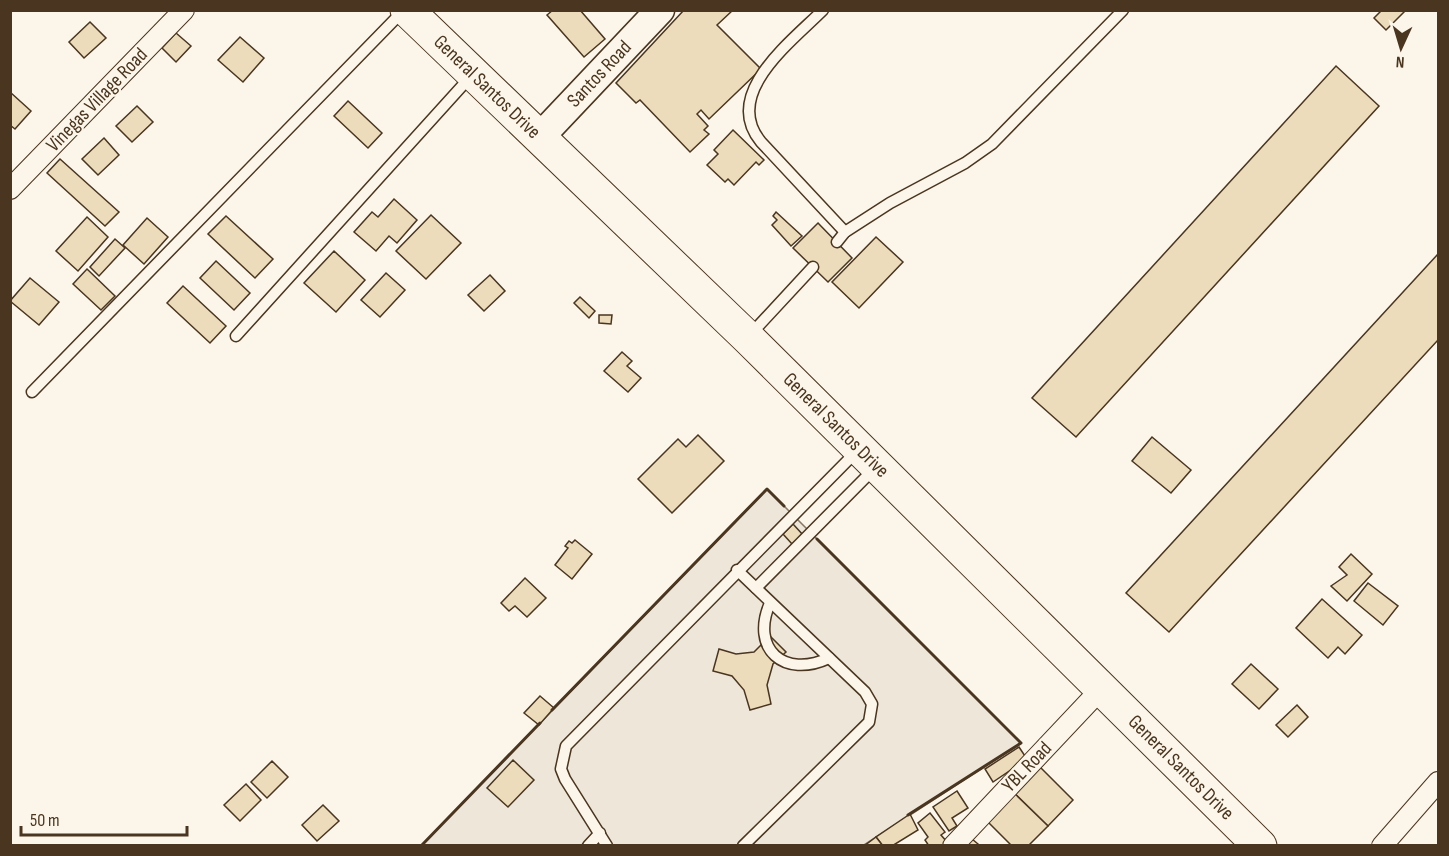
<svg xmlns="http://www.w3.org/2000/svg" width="1449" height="856" font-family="'Sofia Sans Condensed',sans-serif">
<rect width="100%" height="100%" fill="#fbf6e9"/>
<polygon fill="#ede6d9" stroke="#887966" stroke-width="1.5" points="767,489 1021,743 864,845 421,846"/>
<g fill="#ecdcbc" stroke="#4a3520" stroke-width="1.5">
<polygon points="553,10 580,10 605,39 584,57 547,15"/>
<polygon points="684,10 733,10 717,25 761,69 709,119 701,110 697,114 708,126 704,130 709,134 690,152 640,100 636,103 616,83"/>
<polygon points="1382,10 1406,10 1386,30 1374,18"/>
<polygon points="90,22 106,38 84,58 69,42"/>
<polygon points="176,33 191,46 176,62 162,48"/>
<polygon points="240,37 264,58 243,82 218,60"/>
<polygon points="1336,66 1379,106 1076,437 1032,398"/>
<polygon points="10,92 31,111 15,129 10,125"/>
<polygon points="348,101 382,133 368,148 334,116"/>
<polygon points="137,106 153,122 132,142 116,126"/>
<polygon points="733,130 764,160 759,165 756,162 734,185 728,179 725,182 707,165 718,154 714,150"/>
<polygon points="104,138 119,155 98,175 82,159"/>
<polygon points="60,159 119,212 105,226 47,173"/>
<polygon points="394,199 417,220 397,243 389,236 376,251 354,232 372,212 378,217"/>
<polygon points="776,212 802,236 791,246 772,225 777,220 773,216"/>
<polygon points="431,215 461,243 426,279 396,251"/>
<polygon points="226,216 273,259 255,278 208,234"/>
<polygon points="87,217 108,237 78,271 56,251"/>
<polygon points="147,218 168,237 144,264 123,245"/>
<polygon points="818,223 852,258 828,282 793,248"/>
<polygon points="876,237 903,262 859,308 832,282"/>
<polygon points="115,239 125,248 99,276 90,267"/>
<polygon points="334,251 365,280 336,312 304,283"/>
<polygon points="1438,254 1438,340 1169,632 1126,593"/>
<polygon points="216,261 250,293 234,310 200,278"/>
<polygon points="87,269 115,296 101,310 73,284"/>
<polygon points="386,273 405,290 380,317 361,300"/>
<polygon points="490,275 505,291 484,311 468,295"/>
<polygon points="30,278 59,302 39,325 10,301"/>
<polygon points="183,286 226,326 210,343 167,303"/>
<polygon points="580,297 595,311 589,318 574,303"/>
<polygon points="599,315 612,315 611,324 599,323"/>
<polygon points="622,352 632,361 627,366 641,378 628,392 604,371"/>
<polygon points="698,435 724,461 672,513 638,479 678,439 686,447"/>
<polygon points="1152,437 1191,470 1171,493 1132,461"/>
<polygon points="793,524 803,535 792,544 783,534"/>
<polygon points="575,540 592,554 572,579 555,565 568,548 565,546 569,541 572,543"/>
<polygon points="1351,554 1372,574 1347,601 1331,586 1347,575 1339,567"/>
<polygon points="525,578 546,598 527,617 515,606 509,611 501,603"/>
<polygon points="1368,583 1398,606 1383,625 1354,601"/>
<polygon points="1322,599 1362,635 1345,654 1338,647 1328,658 1296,628"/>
<polygon points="770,636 786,652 773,664 767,685 771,704 750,710 744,690 732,676 713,671 719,649 736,654 754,652"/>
<polygon points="1251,664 1278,689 1259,709 1232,684"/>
<polygon points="540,696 554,708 539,725 524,713"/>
<polygon points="1297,705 1308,717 1288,737 1276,725"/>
<polygon points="1019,747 1027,759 993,782 985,769"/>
<polygon points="513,760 534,780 508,807 487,788"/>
<polygon points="272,761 288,777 267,798 251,782"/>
<polygon points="1036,763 1073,800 1048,826 1010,789"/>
<polygon points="246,784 261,800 240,821 224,805"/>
<polygon points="1010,789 1048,826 1028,846 1012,846 983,817"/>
<polygon points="957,791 968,808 952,818 957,826 949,831 933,807"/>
<polygon points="323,805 339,821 317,841 302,825"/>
<polygon points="930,813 945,832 941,835 947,842 942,846 929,846 925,840 928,837 918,823"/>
<polygon points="910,814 918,830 892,846 883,846 876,837"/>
<polygon points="966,834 978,844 976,846 956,846"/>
<polygon points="876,837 883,846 864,846"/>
</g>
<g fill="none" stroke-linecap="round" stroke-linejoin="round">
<defs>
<g id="lane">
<path d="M 823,10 C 791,42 721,94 761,142 L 845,232"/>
<polyline points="837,242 845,232 890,203 965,163 992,144 1123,10"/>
<polyline points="750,335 813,267"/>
<polyline points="236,336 472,75"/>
<polyline points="32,392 403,11"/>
<polyline points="737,570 865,692 872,704 869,722 743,846"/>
<polyline points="756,588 874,469"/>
<path d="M 770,603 C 750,649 784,679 829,658"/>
<polyline points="588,846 600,833"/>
<polyline points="607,846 565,779 561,769 566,746 857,451"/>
</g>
<g id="street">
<polyline points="10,189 184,10"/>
<polyline points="953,846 1101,689"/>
<polyline points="1382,846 1438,782"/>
</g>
<g id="secondary">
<path id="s1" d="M 539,138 L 660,10"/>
</g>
<g id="highway">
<path id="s2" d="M 407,10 L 748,338 L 1260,846"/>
</g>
</defs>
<use href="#lane" stroke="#4a3520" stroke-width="13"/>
<use href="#street" stroke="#4a3520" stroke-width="22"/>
<use href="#secondary" stroke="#4a3520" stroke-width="31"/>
<use href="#highway" stroke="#4a3520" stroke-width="35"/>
<use href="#lane" stroke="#fbf6e9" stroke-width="10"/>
<use href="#street" stroke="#fbf6e9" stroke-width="20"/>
<use href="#secondary" stroke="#fbf6e9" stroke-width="28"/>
<use href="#highway" stroke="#fbf6e9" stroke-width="33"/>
<g stroke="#4a3520" stroke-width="3">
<polyline points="817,539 1021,743 908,815"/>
<polyline points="552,710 767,489 784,506"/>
<polyline points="421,846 540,723"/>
</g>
</g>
<g text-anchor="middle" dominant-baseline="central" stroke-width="4.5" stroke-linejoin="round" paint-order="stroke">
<g font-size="20" fill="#4a3520" stroke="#fbf6e9">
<text stroke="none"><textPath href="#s1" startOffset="88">Santos Road</textPath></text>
<text stroke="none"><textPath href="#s2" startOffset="111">General Santos Drive</textPath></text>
<text transform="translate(97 100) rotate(-46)">Vinegas Village Road</text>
<text stroke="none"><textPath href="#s2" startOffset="597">General Santos Drive</textPath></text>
<text transform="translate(1027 767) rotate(-46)">YBL Road</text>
<text stroke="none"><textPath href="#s2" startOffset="1083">General Santos Drive</textPath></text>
</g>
</g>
<rect width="1449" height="856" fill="none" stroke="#4a3520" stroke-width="24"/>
<g transform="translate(1401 48) rotate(184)" stroke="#fbf6e9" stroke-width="4.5" paint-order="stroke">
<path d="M0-4.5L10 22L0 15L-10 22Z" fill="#4a3520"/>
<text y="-9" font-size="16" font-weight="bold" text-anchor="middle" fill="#4a3520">N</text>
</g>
<path d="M21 826v9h166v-9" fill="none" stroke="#4a3520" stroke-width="3"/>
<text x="30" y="826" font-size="18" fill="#4a3520" stroke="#fbf6e9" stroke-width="4.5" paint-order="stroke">50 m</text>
</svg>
